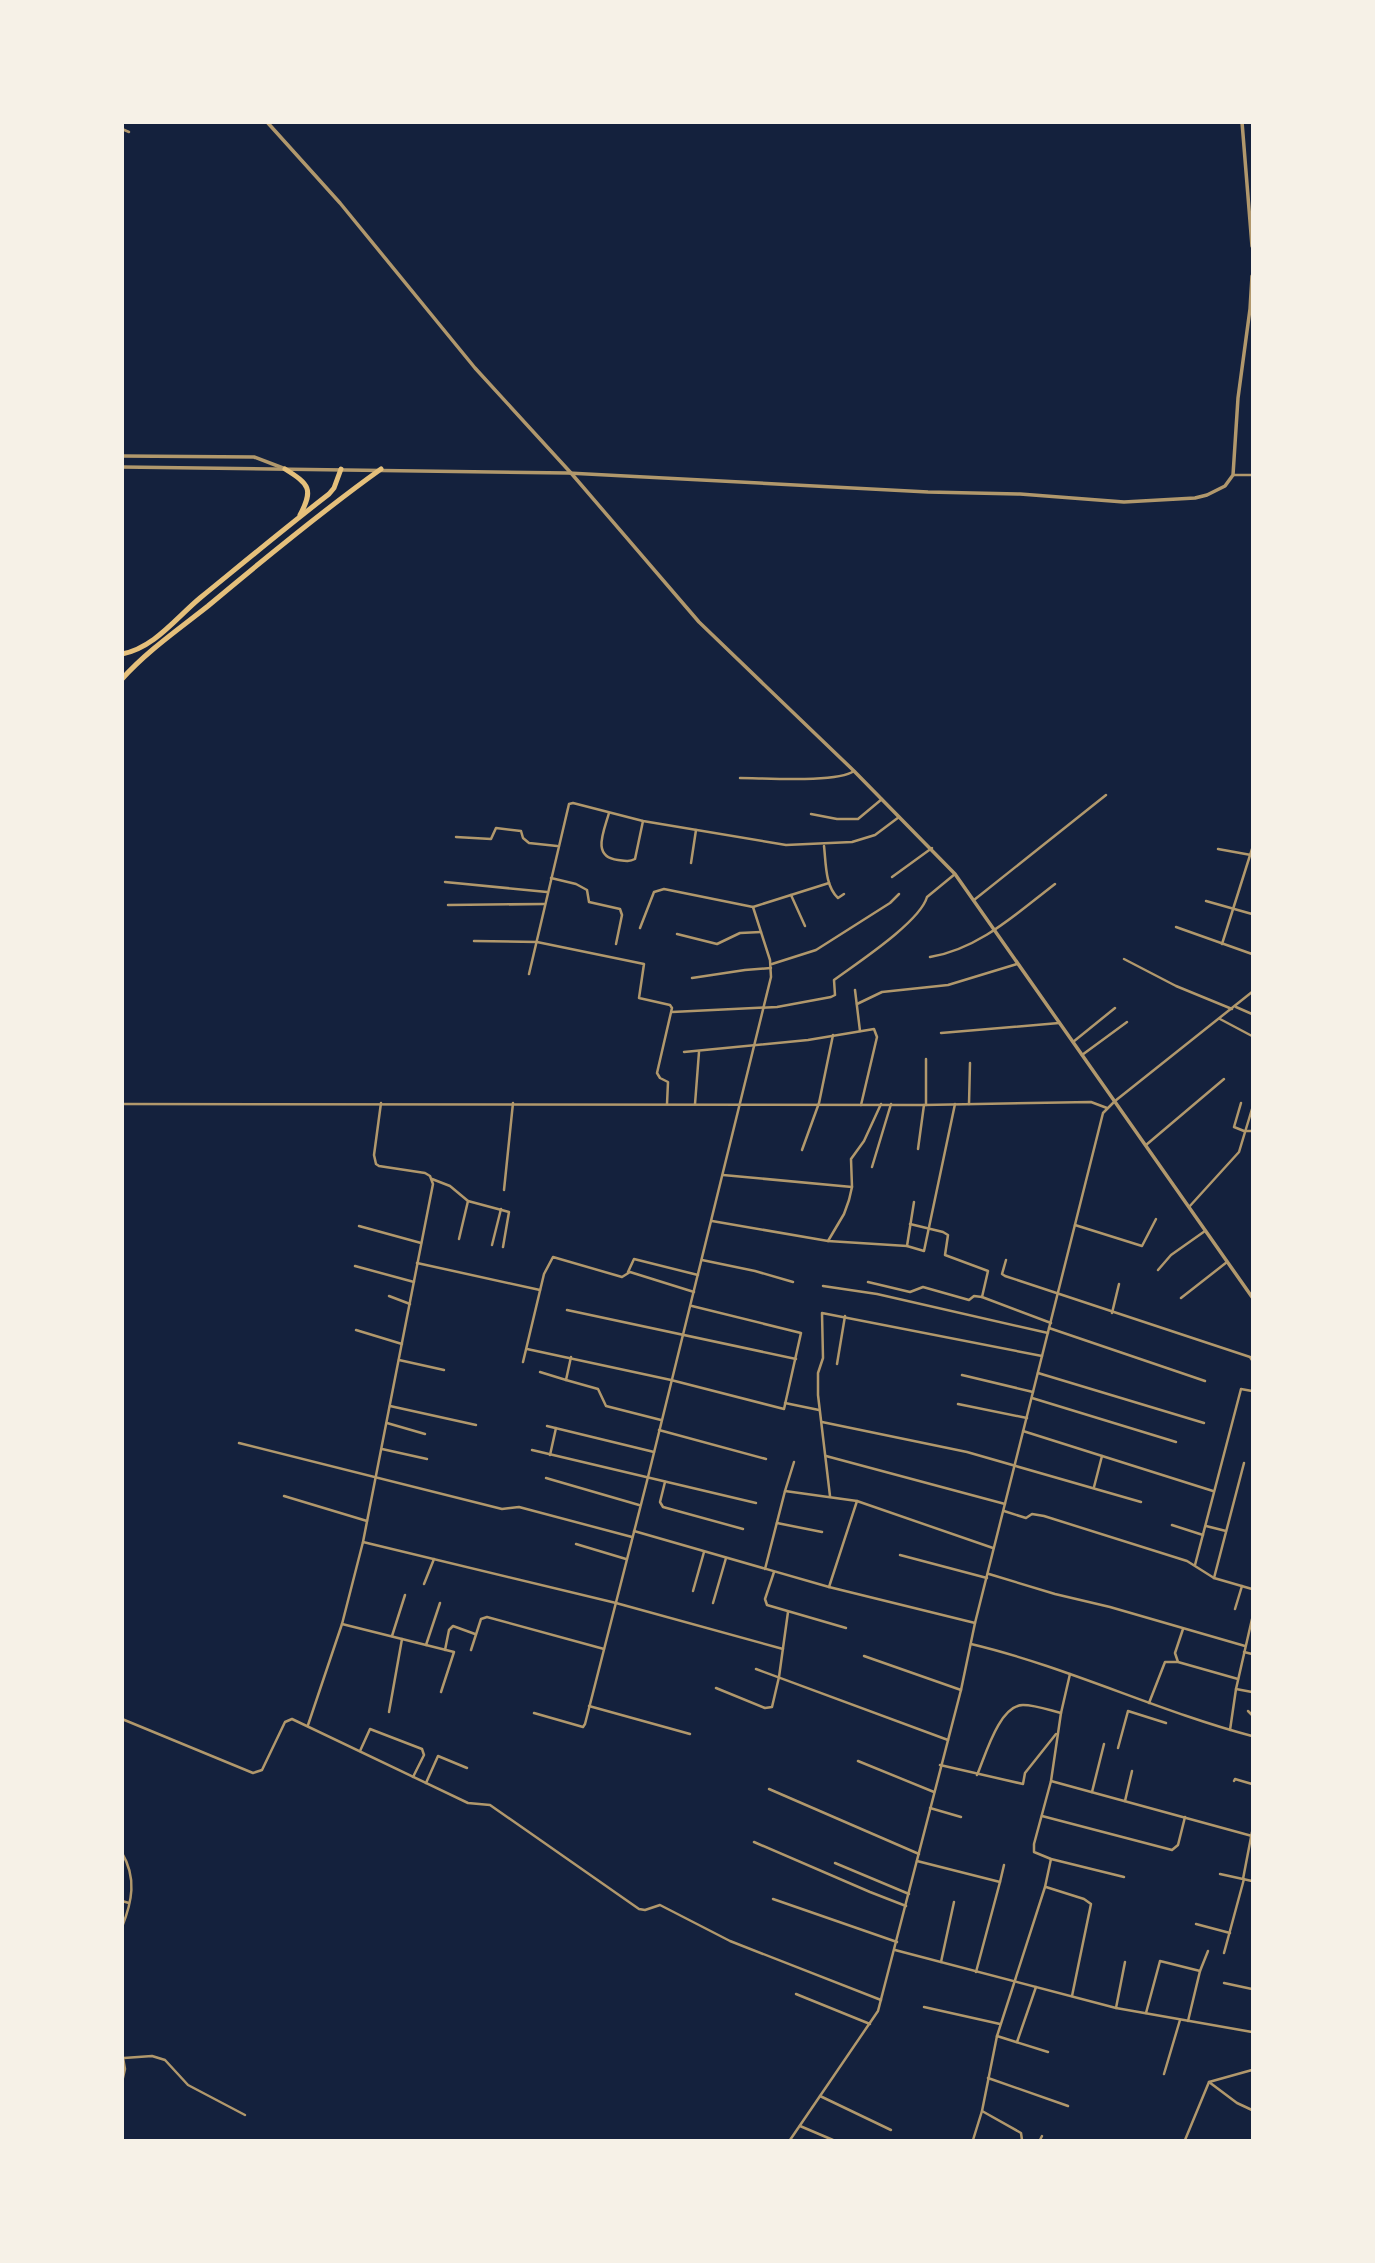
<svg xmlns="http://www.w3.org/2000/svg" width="1375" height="2263" font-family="Lora,serif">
<rect width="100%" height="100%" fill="#14213d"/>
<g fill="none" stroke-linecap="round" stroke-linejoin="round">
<g stroke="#b1986c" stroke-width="2.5">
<polyline points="122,129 129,132"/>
<polyline points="1233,475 1252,475"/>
<path d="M 740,778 C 765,778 837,783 854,771"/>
<path d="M 609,813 C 604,831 591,857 618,860 C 625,861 629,862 635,859 L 643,821"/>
<polyline points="811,814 837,819 858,819 882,799"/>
<polyline points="456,837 491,839 496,828 521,831 523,838 529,843 557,846"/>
<path d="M 824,846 C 826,863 825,886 838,898 L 844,894"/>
<polyline points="1218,849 1251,855"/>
<polyline points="691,863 696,830"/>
<polyline points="892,877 932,848"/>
<polyline points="551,878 576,884 587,890 589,902 620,909 622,915 616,944"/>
<polyline points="445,882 547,892"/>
<polyline points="791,895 805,926"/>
<polyline points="974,900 1106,795"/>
<polyline points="1206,901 1252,914"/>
<polyline points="448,905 544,904"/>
<polyline points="1176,927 1252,954"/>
<polyline points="640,928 654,892 664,889 753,907 829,883"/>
<polyline points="677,934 717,944 740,933 761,932"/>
<polyline points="474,941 537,942 644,964 639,998 670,1005 672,1008 657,1073 660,1078 668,1082 667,1104"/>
<polyline points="1222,944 1252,849"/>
<path d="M 930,957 C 979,949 1017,913 1055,884"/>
<polyline points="1124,959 1176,986 1232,1009"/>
<polyline points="772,964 816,950 890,903 899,894"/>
<polyline points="529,974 569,804 573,803 643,821 786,845 852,842 875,835 899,817"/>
<polyline points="692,978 745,970 771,968"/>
<polyline points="855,990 860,1031"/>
<polyline points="857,1004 882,992 948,985 1017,964"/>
<polyline points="1236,1007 1252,1014"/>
<path d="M 672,1012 L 777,1007 L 831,997 L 835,995 L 834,980 C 857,963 920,922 927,897 L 955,874"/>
<polyline points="1220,1019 1252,1036"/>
<polyline points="941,1033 1059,1023"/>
<polyline points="1073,1042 1115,1008"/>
<polyline points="684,1052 808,1040 874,1029 877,1037 861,1105"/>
<polyline points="1082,1055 1127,1022"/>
<polyline points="1241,1103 1234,1127 1244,1131 1252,1131"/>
<polyline points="122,1104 924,1105 1091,1102 1107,1108"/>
<polyline points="695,1104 699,1052"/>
<polyline points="969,1104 970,1063"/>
<polyline points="926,1105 926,1059"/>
<polyline points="1146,1145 1224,1079"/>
<polyline points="918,1149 924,1105"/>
<polyline points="802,1150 819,1103 833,1035"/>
<polyline points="872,1167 891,1104"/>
<polyline points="723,1175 852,1187"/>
<polyline points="432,1179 450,1186 468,1201 509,1212 503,1247"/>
<polyline points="504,1190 513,1103"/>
<polyline points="1189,1207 1239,1152 1252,1109"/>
<polyline points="712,1221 828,1241 907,1246 924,1251 955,1104"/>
<polyline points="910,1224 943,1232 948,1235 945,1255 988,1271 982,1297"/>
<polyline points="1075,1225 1142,1246 1156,1219"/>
<polyline points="359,1226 421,1243"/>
<polyline points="459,1239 468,1201"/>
<polyline points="828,1241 844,1214 849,1200 852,1187 851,1159 864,1141 881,1104"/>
<polyline points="492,1245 501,1209"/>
<polyline points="907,1246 914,1202"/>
<polyline points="702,1260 755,1271 793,1282"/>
<polyline points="1006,1260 1002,1274 1005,1276 1250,1357 1252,1360"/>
<polyline points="417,1263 540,1290"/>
<polyline points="355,1266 414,1282"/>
<polyline points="1158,1270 1171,1255 1205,1231"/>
<polyline points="628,1272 634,1259 698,1275"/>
<polyline points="868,1282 910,1292 923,1287 969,1300 974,1296 982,1297 1051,1323"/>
<polyline points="823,1286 877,1294 1048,1333"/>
<polyline points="389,1296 410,1304"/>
<polyline points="1181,1298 1227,1262"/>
<polyline points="567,1310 796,1359"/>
<polyline points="1112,1313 1119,1284"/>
<polyline points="1049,1328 1205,1381"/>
<polyline points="356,1330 402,1344"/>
<polyline points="527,1349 671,1380 784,1409 801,1333 692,1306"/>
<polyline points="399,1360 444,1370"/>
<polyline points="523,1362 544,1274 553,1257 622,1277 630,1272 694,1292"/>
<polyline points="837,1364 845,1316"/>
<polyline points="540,1372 566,1380 571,1357"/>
<polyline points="1038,1373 1204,1423"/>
<polyline points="962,1375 1033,1392"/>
<polyline points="566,1380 598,1389 606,1406 661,1420"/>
<polyline points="1032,1398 1176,1442"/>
<polyline points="785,1403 819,1410"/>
<polyline points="958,1404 1027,1418"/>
<polyline points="390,1406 476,1425"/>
<polyline points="822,1422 967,1452 1141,1502"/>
<polyline points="387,1423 425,1434"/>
<polyline points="547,1426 654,1452"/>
<polyline points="659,1430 766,1459"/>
<polyline points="1023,1431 1213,1491"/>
<polyline points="239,1443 502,1509 519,1507 632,1537"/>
<polyline points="382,1449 427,1459"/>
<polyline points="532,1450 756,1503"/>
<polyline points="550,1455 556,1428"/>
<polyline points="826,1456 1005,1504"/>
<polyline points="546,1478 639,1505"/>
<polyline points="665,1482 660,1502 663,1507 743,1529"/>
<polyline points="1094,1487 1102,1456"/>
<polyline points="785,1491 794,1462"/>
<polyline points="284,1496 367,1521"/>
<polyline points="830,1496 818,1395 818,1373 823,1358 822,1313 1042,1356"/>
<polyline points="1004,1511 1026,1518 1032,1514 1044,1516 1187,1561 1214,1578 1252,1589"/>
<polyline points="777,1523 822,1532"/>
<polyline points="1172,1525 1203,1535"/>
<polyline points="1206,1526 1226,1531"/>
<polyline points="634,1531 829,1587 975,1623"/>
<polyline points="363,1542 616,1603 783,1649"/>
<polyline points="576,1544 626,1559"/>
<polyline points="900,1555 987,1578"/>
<polyline points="1195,1565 1241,1389 1252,1391"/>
<polyline points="765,1569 785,1491 857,1501 993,1548"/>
<polyline points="774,1572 765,1599 767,1605 846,1628"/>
<polyline points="989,1574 1055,1594 1110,1607 1245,1646"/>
<polyline points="1214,1578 1244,1463"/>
<polyline points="424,1584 434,1559"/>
<polyline points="829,1587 857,1501"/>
<polyline points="693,1591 704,1552"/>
<polyline points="713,1603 726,1558"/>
<polyline points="1235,1609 1242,1586"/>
<polyline points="342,1624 454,1652 441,1692"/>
<polyline points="1183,1629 1175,1653 1178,1662 1238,1679"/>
<polyline points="392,1636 405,1595"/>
<path d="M 971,1644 C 1068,1667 1157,1711 1252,1736"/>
<polyline points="426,1645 440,1603"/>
<polyline points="445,1650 449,1630 453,1626 475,1634"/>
<polyline points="471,1650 481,1619 487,1617 604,1649"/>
<polyline points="1244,1652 1252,1654"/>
<polyline points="864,1656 961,1690"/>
<polyline points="756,1669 948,1740"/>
<polyline points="1070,1674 1061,1713 1051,1781 1034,1844 1034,1852 1051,1859 1124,1877"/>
<polyline points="716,1688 765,1708 772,1707 779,1677 788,1612"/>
<polyline points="1236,1689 1252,1692"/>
<polyline points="1149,1703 1165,1662 1177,1662"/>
<polyline points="589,1706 690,1734"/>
<polyline points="1248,1711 1252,1715"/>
<polyline points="389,1712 402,1639"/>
<polyline points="534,1713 583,1727 585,1724 648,1477 771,977 770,960 753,907"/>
<polyline points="122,1719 253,1773 262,1770 285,1722 292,1719 468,1803 490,1805 639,1909 645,1910 660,1905 730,1941 881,2000"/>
<polyline points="308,1725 342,1624 363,1542 433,1184 430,1176 425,1173 379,1166 376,1164 374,1155 381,1103"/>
<polyline points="1230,1730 1236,1689 1252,1619"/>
<polyline points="1118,1748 1128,1711 1166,1723"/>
<polyline points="360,1751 370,1729 422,1749 424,1755 413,1777"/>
<polyline points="858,1761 934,1792"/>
<polyline points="940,1765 1023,1784 1025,1773 1056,1734"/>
<path d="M 977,1775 C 985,1757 999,1705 1023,1705 C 1035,1705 1049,1710 1061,1713"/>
<polyline points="1051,1781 1252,1836"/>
<polyline points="1234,1781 1235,1779 1252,1784"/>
<polyline points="426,1783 438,1756 467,1768"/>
<polyline points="769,1789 919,1854"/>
<polyline points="1092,1792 1104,1744"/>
<polyline points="1125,1801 1132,1771"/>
<polyline points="930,1808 961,1817"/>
<polyline points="1042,1816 1172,1850 1178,1845 1185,1817"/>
<polyline points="754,1842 870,1892 906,1906"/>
<path d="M 122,1853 C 137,1878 132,1902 122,1927"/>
<polyline points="917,1861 1000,1882 976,1972"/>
<polyline points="835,1863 909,1894"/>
<polyline points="1220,1874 1252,1881"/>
<polyline points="1243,1879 1252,1832"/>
<polyline points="1000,1882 1004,1865"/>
<polyline points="1046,1887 1084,1899 1091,1904 1072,1996"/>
<polyline points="773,1899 897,1942"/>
<polyline points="122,1901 129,1903"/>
<polyline points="1196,1924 1230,1933"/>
<polyline points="895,1950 1116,2008 1252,2032"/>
<polyline points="1224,1953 1244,1879"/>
<polyline points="941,1962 954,1902"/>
<polyline points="1224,1983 1252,1989"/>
<polyline points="796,1994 870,2024"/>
<polyline points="924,2007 1000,2024"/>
<polyline points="1116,2008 1125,1962"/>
<polyline points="1146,2013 1160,1961 1200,1971"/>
<polyline points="1188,2021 1200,1971 1208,1951"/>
<polyline points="997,2036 1048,2052"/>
<polyline points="1017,2042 1036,1987"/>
<polyline points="122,2052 125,2069 122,2082"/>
<polyline points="124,2058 152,2056 165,2060 188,2085 245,2115"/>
<polyline points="1252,2070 1209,2082 1237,2103 1252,2110"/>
<polyline points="1164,2074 1180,2020"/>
<polyline points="988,2078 1068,2106"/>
<polyline points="820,2096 891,2130"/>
<polyline points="800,2126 833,2140"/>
<polyline points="790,2140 878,2011 961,1690 975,1623 1103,1113 1115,1101 1252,992"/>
<polyline points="973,2140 982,2111"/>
<polyline points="1022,2140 1021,2133 982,2111 997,2036 1045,1887 1051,1859"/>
<polyline points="1040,2140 1042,2136"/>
<polyline points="1185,2140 1209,2082"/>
</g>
<g stroke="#b1986c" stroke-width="3.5">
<polyline points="267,122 340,203 475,368 571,473 699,622 854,771 955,874 1252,1297"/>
<polyline points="1242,122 1252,246"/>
<polyline points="122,456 254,457 283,468"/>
<polyline points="122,467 568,473 928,492 1020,494 1124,502 1195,498 1207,495 1225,486 1233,475 1238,398 1250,309 1252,276"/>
</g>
<g stroke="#e5c07b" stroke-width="5">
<path d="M 285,469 C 309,484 314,489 300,515"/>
<path d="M 122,654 C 154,648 176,618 200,598 C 243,563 285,528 329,494 L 334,488 L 341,469"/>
<path d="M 122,679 C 147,651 179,629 208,606 C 264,559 321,512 381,469"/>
</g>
</g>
<rect width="1375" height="2263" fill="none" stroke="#f6f1e7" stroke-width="248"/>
</svg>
